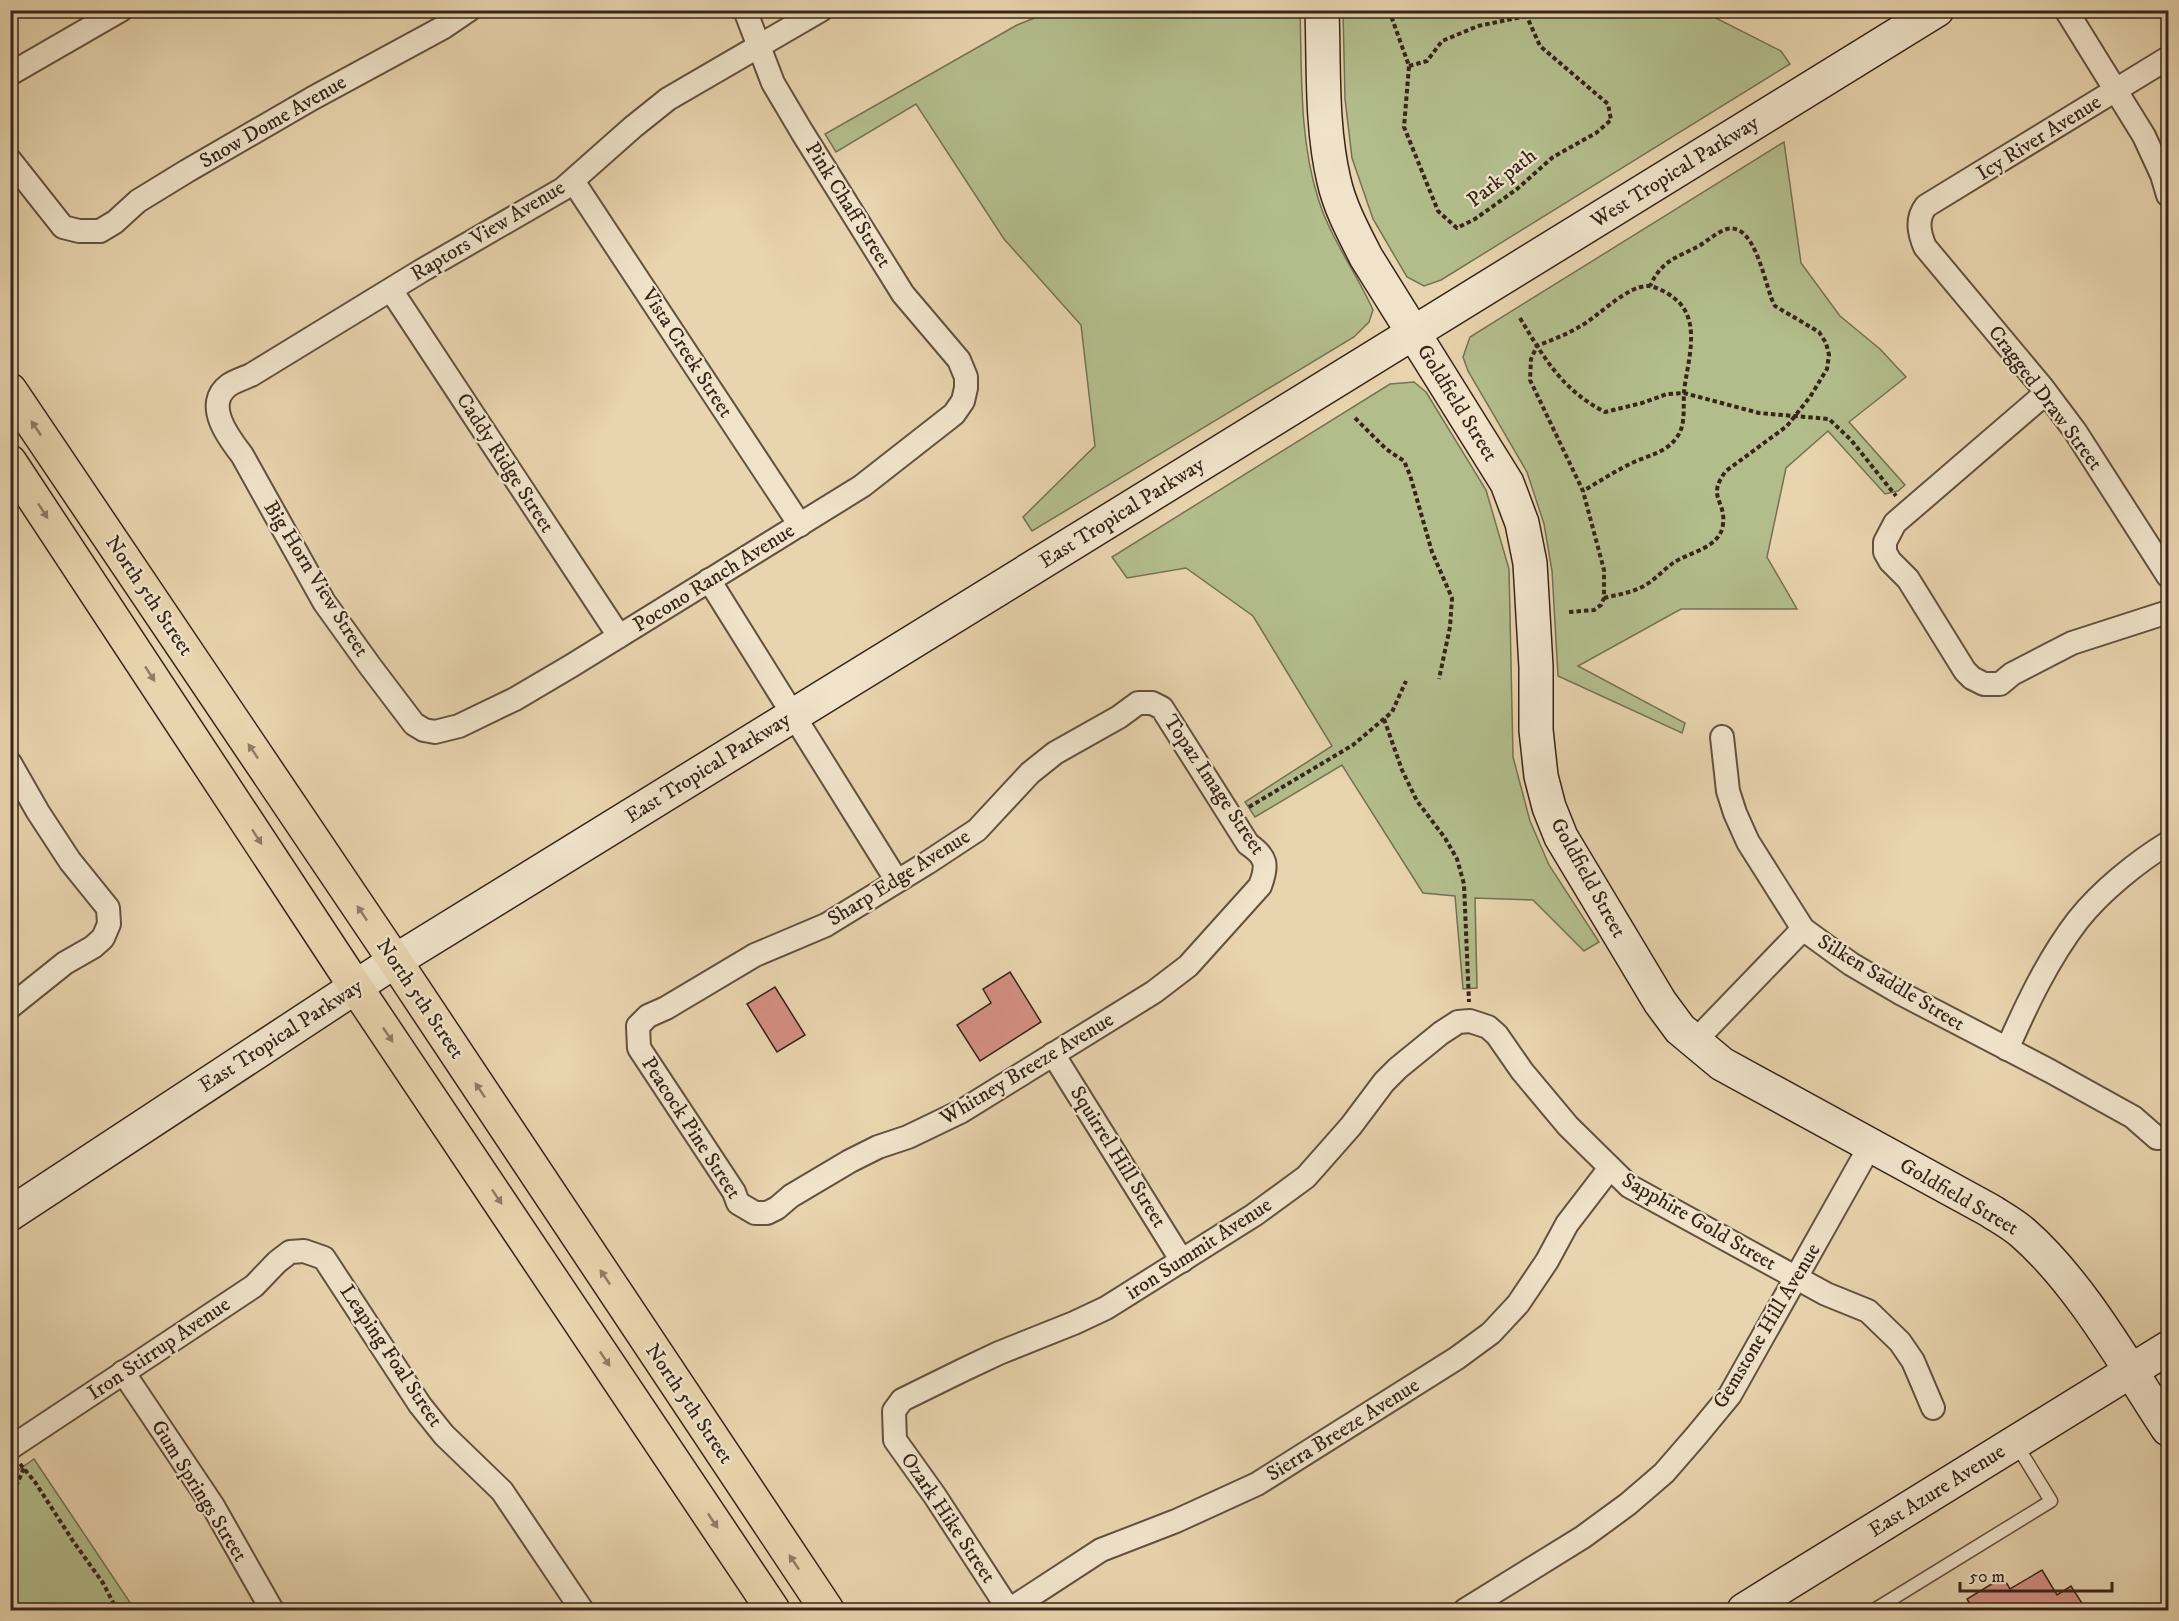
<svg xmlns="http://www.w3.org/2000/svg" width="2179" height="1621" font-family="'IM FELL DW Pica',serif">
<rect width="100%" height="100%" fill="#e8d4ae"/>
<filter id="stains"><feTurbulence type="fractalNoise" baseFrequency=".00333" numOctaves="4"/><feColorMatrix values="0 0 0 0 .2 0 0 0 0 .09 0 0 0 0 .02 0 0 0 .5 -.17"/></filter>
<radialGradient id="worn" r=".72"><stop offset=".6" stop-color="#630" stop-opacity="0"/><stop offset="1" stop-color="#630" stop-opacity=".3"/></radialGradient>
<g fill="#b3bd8c" stroke="#757154" stroke-width="1.5">
<path d="M 1052,11 L 1300,11 C 1302,73 1299,138 1318,198 C 1330,238 1356,272 1373,310 L 1369,322 L 1354,337 L 1032,531 L 1023,517 L 1095,446 L 1081,325 L 1004,239 L 916,104 L 836,152 L 825,134 L 1017,25 Z"/>
<polygon points="1343,11 1702,11 1781,51 1790,64 1441,280 1424,286 1407,277 1373,219 1352,158 1345,99"/>
<polygon points="1784,142 1801,263 1840,316 1880,349 1906,377 1849,422 1905,485 1898,491 1885,494 1828,431 1786,468 1767,557 1797,609 1681,609 1578,666 1685,723 1682,733 1558,676 1552,571 1544,524 1527,472 1468,371 1463,357 1470,337"/>
<polygon points="1414,382 1426,392 1486,490 1509,569 1513,757 1530,821 1549,865 1599,942 1584,951 1533,900 1475,898 1477,988 1463,989 1455,896 1423,893 1342,765 1255,817 1245,802 1332,746 1253,616 1186,568 1127,578 1112,557 1390,384"/>
<polygon points="34,1459 135,1610 11,1610 11,1475"/>
</g>
<g fill="#d38e82" stroke="#37251b" stroke-width="1.5">
<polygon points="1010,972 1041,1022 980,1061 957,1025 991,1003 983,989"/>
<polygon points="775,987 805,1035 777,1052 747,1004"/>
<polygon points="2042,1570 2057,1595 2071,1586 2087,1611 1974,1611 1967,1599 2003,1577 2010,1589"/>
</g>
<g fill="none" stroke-linecap="round" stroke-linejoin="round">
<defs>
<polyline id="lane" points="1874,1610 2051,1501 2016,1444"/>
<g id="street">
<path d="M 745,10 L 773,83 L 802,132 L 903,294 L 959,360 L 966,377 L 966,388 L 963,401 L 954,414 L 862,486 L 571,666 L 515,699 L 459,726 L 435,732 L 424,730 L 414,724 L 370,666 L 324,602 L 242,455 C 228,437 203,404 229,385 C 235,381 244,378 251,375 L 421,271 L 563,189 L 633,127 L 668,99 L 821,10"/>
<polyline points="2066,10 2144,136 2162,175 2168,195"/>
<path d="M 2168,58 L 1926,206 C 1916,219 1919,233 1925,247 L 2042,387 L 2075,431 L 2168,576"/>
<polyline points="10,74 121,10"/>
<polyline points="10,160 63,227 79,231 100,231 115,222 138,201 187,171 313,98 444,27 469,10"/>
<polyline points="573,181 800,525"/>
<polyline points="391,290 619,636"/>
<polyline points="2046,393 1895,523 1885,542 1885,552 1890,561 1908,579 1965,671 1972,678 1984,684 2000,684 2012,674 2072,643 2168,612"/>
<polyline points="709,580 897,881"/>
<path d="M 1138,703 L 1152,703 L 1162,708 L 1248,844 C 1267,857 1268,865 1260,886 L 1188,966 L 1154,992 L 962,1111 L 908,1137 L 878,1147 L 850,1161 L 791,1196 L 777,1208 L 767,1213 L 755,1213 L 738,1203 L 734,1192 L 639,1048 L 638,1026 L 648,1016 L 666,1008 L 755,955 L 826,925 L 927,863 L 977,830 L 1030,773 L 1055,753 L 1119,717 Z"/>
<polyline points="1722,737 1728,791 1735,813 1748,842 1803,929 1851,964 1902,994 2050,1071 2133,1117 2157,1138 2168,1137"/>
<polyline points="10,763 38,812 70,861 108,908 109,924 103,938 93,947 65,963 10,1007"/>
<polyline points="1694,1042 1803,929"/>
<path d="M 2007,1049 C 2027,1004 2048,959 2078,920 C 2101,891 2137,862 2168,843"/>
<polyline points="1053,1054 1182,1261"/>
<polyline points="123,1372 213,1506 272,1610"/>
<polyline points="10,1448 254,1286 277,1262 290,1252 304,1251 324,1258 420,1405 444,1435 502,1491 582,1610"/>
<polyline points="1009,1610 935,1496 895,1440 894,1411 902,1400 963,1370 999,1353 1074,1323 1106,1308 1254,1215 1306,1177 1351,1126 1384,1082 1398,1068 1441,1033 1458,1022 1470,1021 1488,1027 1497,1035 1522,1071 1568,1126 1629,1186 1826,1294 1868,1311 1900,1342 1913,1361 1933,1408"/>
<polyline points="1009,1610 1101,1550 1176,1521 1257,1484 1457,1358 1491,1333 1518,1304 1547,1261 1567,1224 1610,1168"/>
<polyline points="1465,1610 1583,1537 1628,1504 1664,1473 1697,1435 1730,1395 1870,1146"/>
</g>
<g id="secondary">
<path d="M 1322,10 C 1324,67 1321,126 1334,181 C 1340,208 1354,233 1366,257 L 1507,483 L 1522,523 L 1530,563 L 1536,667 L 1536,730 L 1541,776 L 1549,807 L 1561,837 L 1660,1002 L 1680,1029 L 1722,1064 L 1989,1210 C 2000,1217 2013,1224 2023,1233 C 2081,1284 2125,1364 2168,1429"/>
<polyline points="10,1214 395,961 1937,10"/>
<polyline points="1744,1610 2168,1348"/>
</g>
<g id="primary">
<polyline points="10,390 395,961 827,1610"/>
<polyline points="10,462 355,986 773,1610"/>
</g>
</defs>
<use href="#lane" stroke="#635140" stroke-width="15"/>
<use href="#street" stroke="#635140" stroke-width="26"/>
<use href="#secondary" stroke="#37251b" stroke-width="36"/>
<use href="#primary" stroke="#37251b" stroke-width="36"/>
<g stroke="#37251b" stroke-width="4" stroke-dasharray="4.5 3" stroke-linecap="butt">
<polyline points="1389,10 1409,66 1404,127 1438,211 1457,228 1475,219 1517,189 1553,157 1596,133 1611,120 1608,104 1540,46 1524,10"/>
<polyline points="1409,66 1427,61 1442,41 1478,26 1527,16"/>
<path d="M 1520,318 C 1544,358 1562,390 1605,412 L 1642,403 L 1667,394 L 1684,393 L 1759,413 L 1829,419 L 1851,440 L 1896,496"/>
<polyline points="1355,418 1386,449 1404,461 1410,475 1432,552 1452,598 1450,627 1439,679"/>
<path d="M 1604,598 C 1616,595 1629,593 1640,588 C 1653,582 1662,571 1673,563 C 1689,552 1721,548 1723,524 C 1726,500 1706,497 1726,471 L 1787,426 L 1810,397 L 1827,369 L 1829,355 L 1826,343 L 1819,332 L 1775,306 C 1765,290 1757,222 1727,229 C 1717,232 1707,241 1699,246 C 1676,258 1662,260 1650,286"/>
<path d="M 1569,612 L 1594,610 L 1601,605 L 1604,598 L 1604,570 L 1583,491 L 1530,380 L 1531,359 L 1537,346 C 1551,340 1566,335 1579,327 C 1598,317 1627,285 1649,286 C 1657,287 1668,293 1674,298 C 1703,320 1687,362 1684,392 C 1683,407 1686,425 1677,437 C 1667,452 1650,455 1634,462 C 1617,470 1600,481 1583,491"/>
<polyline points="1384,719 1402,770 1417,801 1445,838 1457,859 1464,884 1469,1002"/>
<polyline points="1249,807 1353,745 1392,712 1406,681"/>
<polyline points="20,1464 35,1482 73,1541 103,1583 117,1610"/>
<polyline points="10,1500 24,1468"/>
</g>
<use href="#lane" stroke="#f0e3ca" stroke-width="12"/>
<use href="#street" stroke="#f0e3ca" stroke-width="22"/>
<use href="#secondary" stroke="#f0e3ca" stroke-width="33"/>
<use href="#primary" stroke="#e8d4ae" stroke-width="33"/>
</g>
<defs><path id="oneway-solid" d="M-6-.8H1V-3.2L6.5 0L1 3.2V.8H-6Z" transform="scale(1.5)"/></defs>
<g fill="#907c64">
<use href="#oneway-solid" transform="translate(36 428) rotate(-124)"/>
<use href="#oneway-solid" transform="translate(43 511) rotate(57)"/>
<use href="#oneway-solid" transform="translate(150 674) rotate(57)"/>
<use href="#oneway-solid" transform="translate(253 751) rotate(-124)"/>
<use href="#oneway-solid" transform="translate(257 837) rotate(57)"/>
<use href="#oneway-solid" transform="translate(362 913) rotate(-124)"/>
<use href="#oneway-solid" transform="translate(388 1035) rotate(56)"/>
<use href="#oneway-solid" transform="translate(480 1090) rotate(-124)"/>
<use href="#oneway-solid" transform="translate(497 1197) rotate(56)"/>
<use href="#oneway-solid" transform="translate(605 1277) rotate(-124)"/>
<use href="#oneway-solid" transform="translate(605 1359) rotate(56)"/>
<use href="#oneway-solid" transform="translate(713 1521) rotate(56)"/>
<use href="#oneway-solid" transform="translate(794 1562) rotate(-124)"/>
</g>
<g text-anchor="middle" dominant-baseline="central" stroke-width="4.5" stroke-linejoin="round" paint-order="stroke">
<g font-size="21" fill="#37251b" stroke="#f0e3ca">
<text transform="translate(273 122) rotate(-30)">Snow Dome Avenue</text>
<text transform="translate(2039 138) rotate(-32)">Icy River Avenue</text>
<text transform="translate(1675 172) rotate(-32)">West Tropical Parkway</text>
<text transform="translate(1502 178) rotate(-38)">Park path</text>
<text transform="translate(848 205) rotate(58)">Pink Chaff Street</text>
<text transform="translate(488 231) rotate(-31)">Raptors View Avenue</text>
<text transform="translate(687 353) rotate(57)">Vista Creek Street</text>
<text transform="translate(2045 398) rotate(53)">Cragged Draw Street</text>
<text transform="translate(1457 403) rotate(58)">Goldfield Street</text>
<text transform="translate(505 463) rotate(57)">Caddy Ridge Street</text>
<text transform="translate(1122 513) rotate(-32)">East Tropical Parkway</text>
<text transform="translate(714 578) rotate(-32)">Pocono Ranch Avenue</text>
<text transform="translate(316 579) rotate(58)">Big Horn View Street</text>
<text transform="translate(149 596) rotate(56)">North 5th Street</text>
<text transform="translate(708 768) rotate(-32)">East Tropical Parkway</text>
<text transform="translate(1214 785) rotate(56)">Topaz Image Street</text>
<text transform="translate(899 878) rotate(-32)">Sharp Edge Avenue</text>
<text transform="translate(1588 878) rotate(61)">Goldfield Street</text>
<text transform="translate(1891 983) rotate(31)">Silken Saddle Street</text>
<text transform="translate(420 999) rotate(56)">North 5th Street</text>
<text transform="translate(281 1036) rotate(-33)">East Tropical Parkway</text>
<text transform="translate(1027 1069) rotate(-31)">Whitney Breeze Avenue</text>
<text transform="translate(691 1128) rotate(57)">Peacock Pine Street</text>
<text transform="translate(1118 1157) rotate(58)">Squirrel Hill Street</text>
<text transform="translate(1959 1197) rotate(30)">Goldfield Street</text>
<text transform="translate(1699 1222) rotate(30)">Sapphire Gold Street</text>
<text transform="translate(1199 1249) rotate(-33)">iron Summit Avenue</text>
<text transform="translate(1767 1326) rotate(-59)">Gemstone Hill Avenue</text>
<text transform="translate(159 1349) rotate(-34)">Iron Stirrup Avenue</text>
<text transform="translate(391 1356) rotate(56)">Leaping Foal Street</text>
<text transform="translate(689 1404) rotate(56)">North 5th Street</text>
<text transform="translate(1343 1430) rotate(-32)">Sierra Breeze Avenue</text>
<text transform="translate(199 1491) rotate(58)">Gum Springs Street</text>
<text transform="translate(1937 1491) rotate(-32)">East Azure Avenue</text>
<text transform="translate(948 1518) rotate(56)">Ozark Hike Street</text>
</g>
</g>
<rect width="2179" height="1621" fill="none" stroke="#e8d4ae" stroke-width="36"/>
<rect x="12" y="12" width="2155" height="1597" fill="none" stroke="#37251b" stroke-width="3"/>
<rect x="18" y="18" width="2143" height="1585" fill="none" stroke="#37251b" stroke-width="1.5"/>
<path d="M1960 1582v9h152v-9" fill="none" stroke="#37251b" stroke-width="3"/>
<text x="1969" y="1582" font-size="18" fill="#37251b" stroke="#f0e3ca" stroke-width="4.5" paint-order="stroke">50 m</text>
<rect width="100%" height="100%" filter="url(#stains)"/>
<rect width="100%" height="100%" fill="url(#worn)"/>
</svg>
